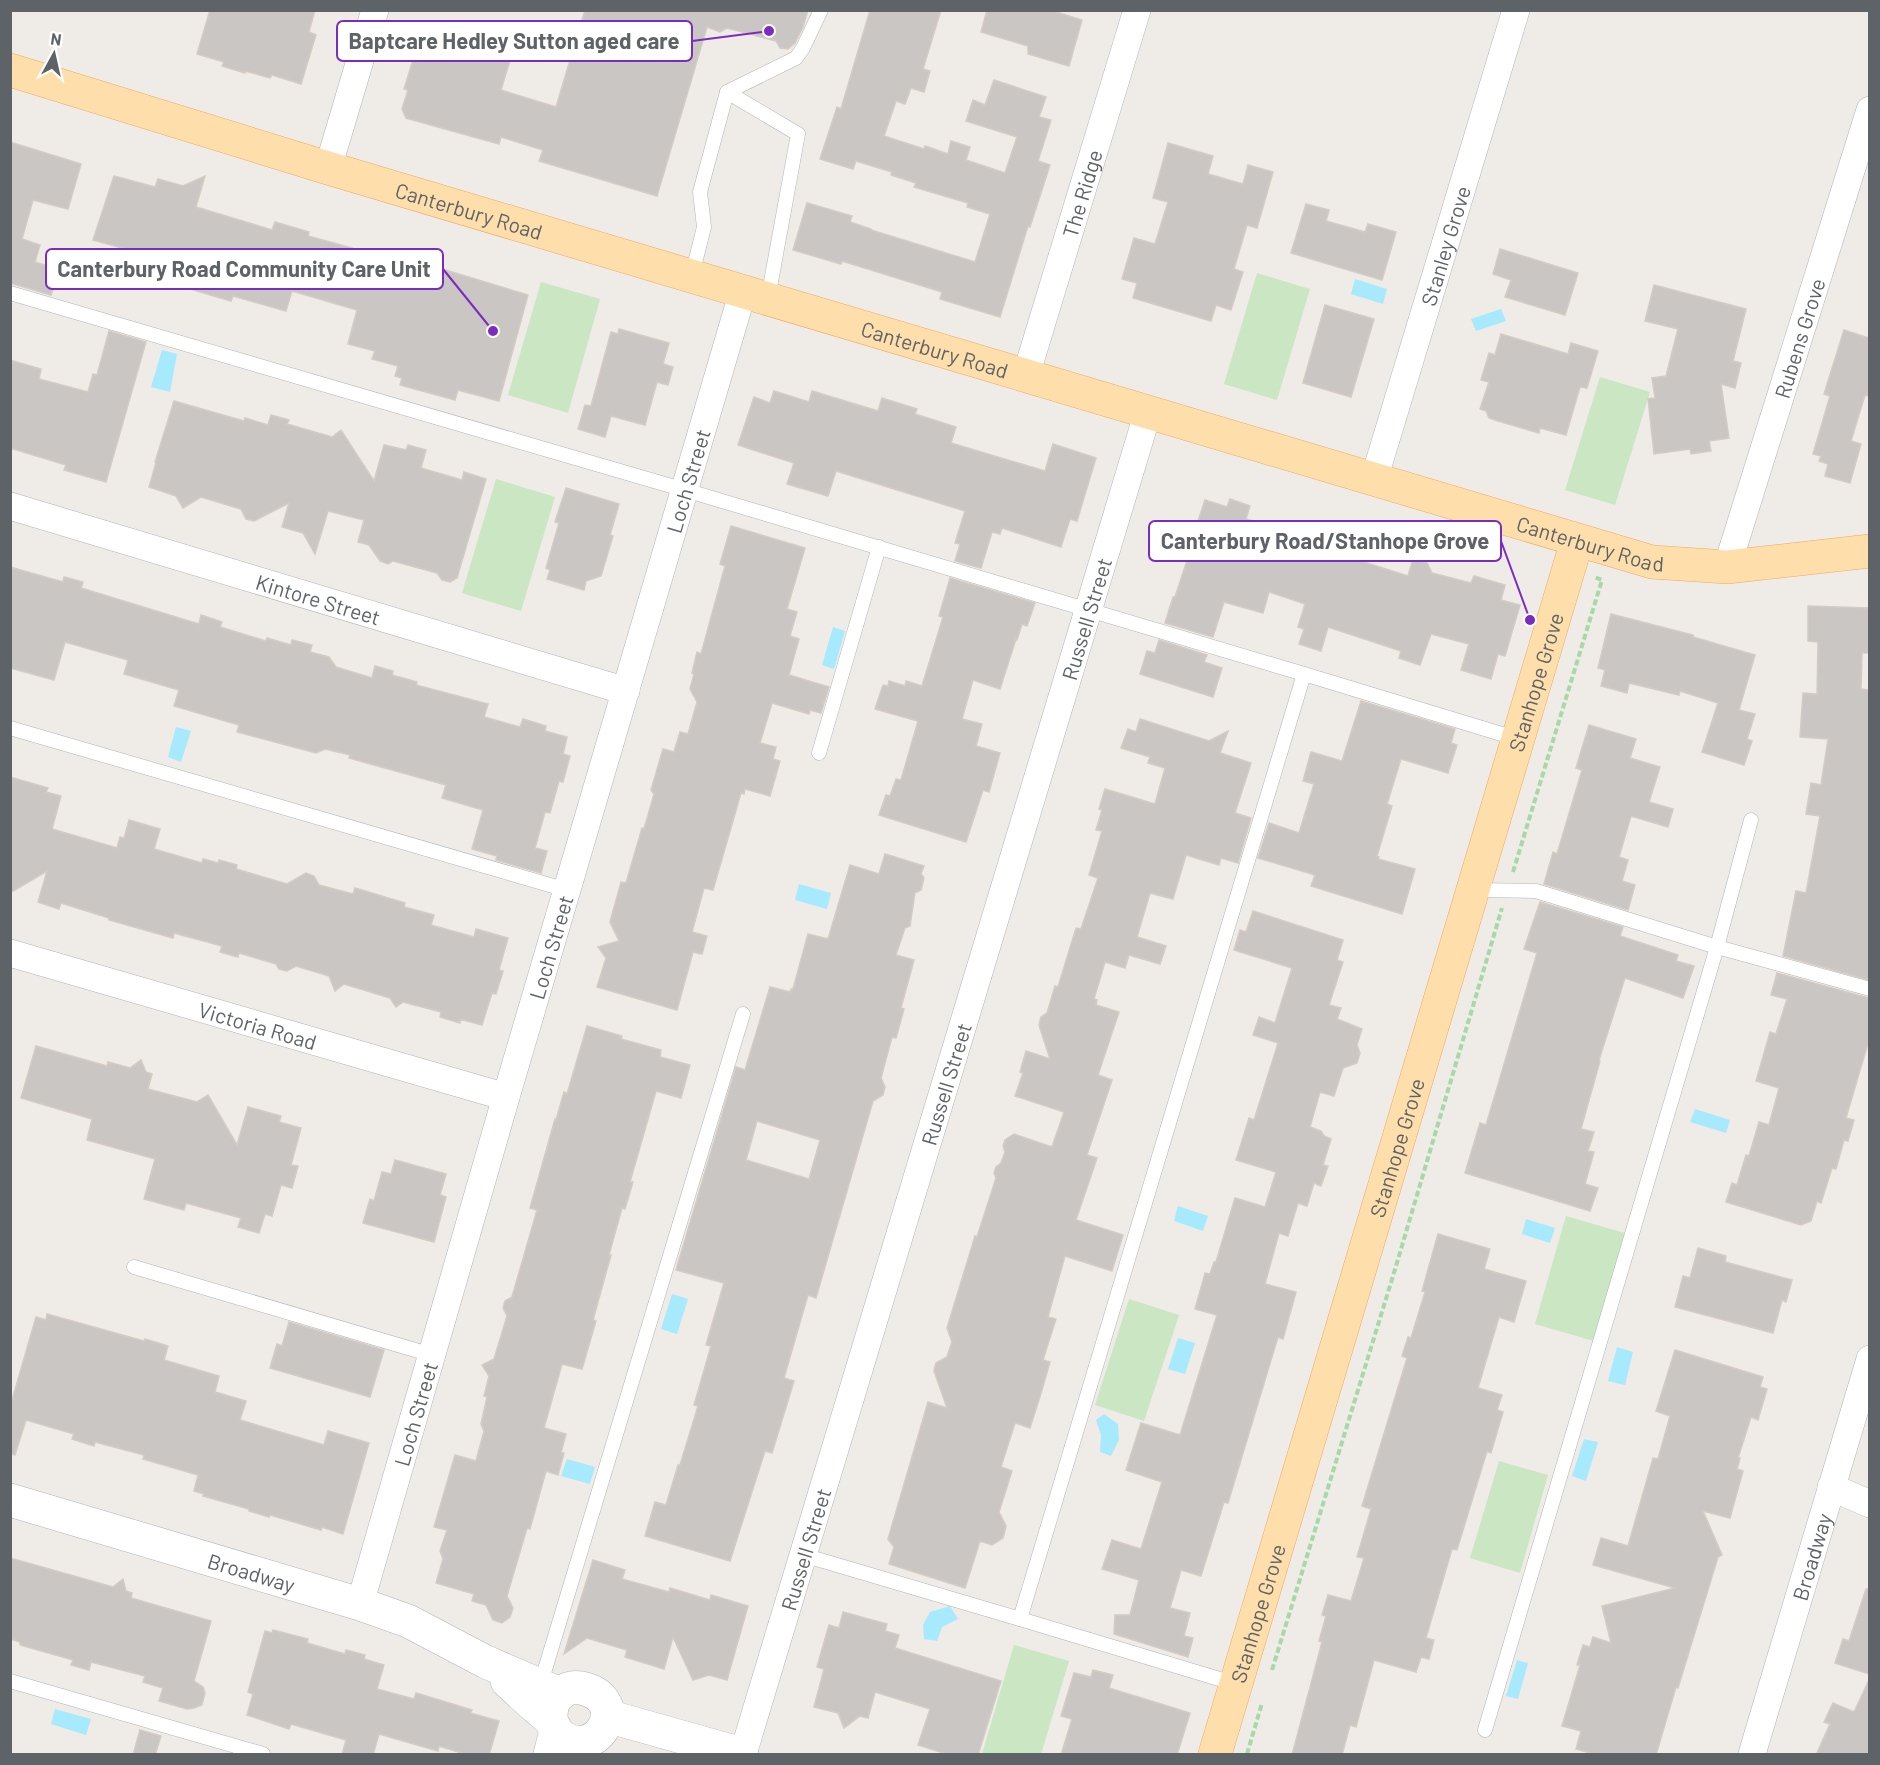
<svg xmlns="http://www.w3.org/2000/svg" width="1880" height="1765" font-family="Barlow,sans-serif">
<rect width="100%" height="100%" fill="#efebe6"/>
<g fill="#cae6c3">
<polygon points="1257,273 1310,289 1277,400 1224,384"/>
<polygon points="541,282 600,299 568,413 508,395"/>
<polygon points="1600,377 1650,392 1615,505 1565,490"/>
<polygon points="496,479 555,497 521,611 462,593"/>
<polygon points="1566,1216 1628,1234 1597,1342 1535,1324"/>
<polygon points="1129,1299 1179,1315 1144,1421 1095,1405"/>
<polygon points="1499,1461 1548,1475 1520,1573 1470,1558"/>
<polygon points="1014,1645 1069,1661 1041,1754 982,1754"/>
</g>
<g fill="#a7eafe">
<polygon points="1355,279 1387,289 1383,304 1351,294"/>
<polygon points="1501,309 1506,321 1476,331 1471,319"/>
<polygon points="162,350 177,354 170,392 151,387"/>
<polygon points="1159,523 1175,528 1166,562 1149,557"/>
<polygon points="833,627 845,631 834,669 822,665"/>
<polygon points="176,727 191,731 181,762 168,757"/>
<polygon points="799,884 831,893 827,909 795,900"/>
<polygon points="1695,1109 1730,1120 1726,1133 1690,1122"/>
<polygon points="1178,1206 1208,1216 1203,1231 1174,1221"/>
<polygon points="1526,1219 1555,1228 1550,1243 1522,1234"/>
<polygon points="672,1294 688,1299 677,1334 661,1329"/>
<polygon points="1178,1338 1195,1343 1185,1374 1168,1369"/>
<polygon points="1617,1347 1633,1352 1625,1385 1608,1381"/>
<polygon points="1104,1414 1118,1424 1119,1440 1111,1456 1100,1452 1101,1435 1096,1420"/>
<polygon points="1584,1439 1598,1442 1586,1481 1572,1476"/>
<polygon points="567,1459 595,1467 590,1484 561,1476"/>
<polygon points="950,1606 958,1619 942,1627 937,1641 924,1639 923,1625 930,1612"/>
<polygon points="1517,1660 1528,1663 1518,1699 1506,1696"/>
<polygon points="55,1709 91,1719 86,1735 51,1724"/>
</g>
<g fill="#cac6c3" stroke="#d4ccc4" stroke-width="1.5" fill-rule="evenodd">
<polygon points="210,10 315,10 309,32 316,35 301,84 272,75 270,78 245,71 245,73 222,66 224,62 197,54"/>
<polygon points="585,10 808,10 803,27 795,43 788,49 780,48 776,41 727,28 720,32 707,27 657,196 539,161 543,150 501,137 499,144 406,118 402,109 408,90 404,89 413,60 417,61 425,37 478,53 480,45 512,54 501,90 556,107"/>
<polygon points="870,10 941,10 923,69 930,71 924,92 911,88 905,104 896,101 884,136 924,149 925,146 948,154 951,141 970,147 966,160 1005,173 1017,137 966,121 973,100 985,105 994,80 1046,97 1039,117 1051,120 1038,161 1050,165 1030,227 1028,226 1000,317 940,299 942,292 842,261 841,264 793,250 807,203 852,216 850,222 871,229 871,230 975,262 990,214 967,207 968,203 914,187 916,183 891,175 892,172 856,161 853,169 820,159 837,107 841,109"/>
<polygon points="987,10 1050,10 1082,20 1069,66 1028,54 1028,46 981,32"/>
<polygon points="10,142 81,164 68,209 33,200 22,239 40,245 35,262 51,267 49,273 57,276 51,295 10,283"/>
<polygon points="1168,143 1213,156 1208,174 1243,184 1248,165 1273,172 1257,228 1247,225 1234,269 1243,272 1231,310 1216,305 1211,321 1133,298 1137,283 1122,279 1134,238 1155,244 1168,202 1153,198"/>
<polygon points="114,176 155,187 158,179 183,186 205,176 196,207 272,230 275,222 309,232 308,236 374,254 375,249 401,256 403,251 420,256 419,262 528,295 499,401 458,390 455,400 400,385 402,378 395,376 398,366 372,359 375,351 348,344 357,310 292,291 286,311 233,296 231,301 190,289 194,274 135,256 136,252 93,240"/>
<polygon points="1306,204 1329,210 1326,221 1365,232 1368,224 1396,232 1382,280 1291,253"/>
<polygon points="1500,249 1578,273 1565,315 1505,297 1511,280 1493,274"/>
<polygon points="1654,285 1746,309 1733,361 1741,363 1735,388 1721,384 1729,438 1709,441 1711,451 1691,454 1690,449 1654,454 1648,399 1655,398 1652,378 1666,376 1678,329 1645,321"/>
<polygon points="1325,305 1374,319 1351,397 1303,383"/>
<polygon points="619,329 669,343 663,364 673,367 668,385 657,382 645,425 611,416 605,437 578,429 585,405 591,406 611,332 618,334"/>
<polygon points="1844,330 1869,338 1869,396 1865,395 1851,441 1861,444 1850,483 1825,476 1828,464 1819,461 1821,456 1813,454 1830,396 1824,394"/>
<polygon points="109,331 146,342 106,482 64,470 66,465 10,448 10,360 41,369 39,379 88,392 93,374 97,375"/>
<polygon points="1501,334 1568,354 1571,343 1598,351 1587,388 1580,387 1566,435 1540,428 1539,433 1498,421 1489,418 1486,411 1480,409 1489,382 1481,380 1489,353 1495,355"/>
<polygon points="774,391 809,402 812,391 878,411 882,398 917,409 915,414 956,427 951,443 1045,471 1053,444 1096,458 1077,521 1070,519 1061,547 1002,528 1000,534 992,532 981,568 955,561 960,544 955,543 965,511 836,471 828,496 787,484 794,463 738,445 754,397 770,403"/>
<polygon points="174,401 244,421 245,418 268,425 271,415 289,420 287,424 332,437 341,430 374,481 384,445 406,450 408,445 426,450 421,468 462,480 464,472 486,479 457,578 450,582 442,580 437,573 393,561 388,564 380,561 369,545 358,542 364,520 328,511 315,554 303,533 282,527 289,503 254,521 246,519 241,509 201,497 183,508 176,496 149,487 156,463 155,462"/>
<polygon points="566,488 619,504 610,535 613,536 601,576 586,581 584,590 547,579 550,570 546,568 559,523 555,522"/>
<polygon points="1230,499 1250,506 1246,519 1286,530 1283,541 1328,555 1329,551 1408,576 1413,559 1427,563 1432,573 1471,583 1474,576 1505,585 1501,600 1520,605 1505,656 1498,654 1491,679 1461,670 1469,644 1431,634 1420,665 1399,658 1401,651 1328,627 1321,651 1299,644 1304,629 1298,627 1305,604 1269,592 1263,613 1224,602 1213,637 1165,623 1173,597 1175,597 1193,542 1185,539 1191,522 1197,524 1205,500 1227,507"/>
<polygon points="731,526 805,548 787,609 797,612 790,636 799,639 789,675 829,687 821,713 810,710 809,714 772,703 760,743 776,747 773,759 780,761 770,796 745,789 744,794 741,793 713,890 704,888 692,932 707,936 702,954 693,952 677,1010 597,987 606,958 598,947 619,941 610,922 621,882 626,883 642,828 644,829 654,794 651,790 663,749 674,752 680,732 688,734 697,702 690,689 694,674 692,673 697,652 701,654 725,566 720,564"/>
<polygon points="10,567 63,582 64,577 83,582 81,588 199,624 201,615 222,622 220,627 266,641 267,638 291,645 292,640 312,645 310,652 329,657 336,667 372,678 375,666 393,671 392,675 417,682 416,685 488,704 484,717 520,727 523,719 546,726 545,731 567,737 563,754 570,756 563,782 559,781 550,813 545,812 535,848 547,851 541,873 496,860 497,856 472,849 483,810 442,798 446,785 349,758 350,755 325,749 316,753 237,732 239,725 174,706 179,690 124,674 128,660 65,642 54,680 10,668"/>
<polygon points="950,578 1035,603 1027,626 1022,624 1017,640 1016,639 1000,689 973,680 962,719 982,724 976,746 1000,753 989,792 983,790 966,842 879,815 886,795 890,796 896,779 901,780 918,721 875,709 883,685 888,686 889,681 905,686 906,681 922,686 943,617 939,616"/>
<polygon points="1808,606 1869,608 1869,653 1862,653 1861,689 1869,690 1869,980 1783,956 1796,891 1806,893 1820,816 1806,814 1811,783 1821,785 1828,739 1800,737 1803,693 1817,694 1818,642 1808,641"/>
<polygon points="1611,614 1693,635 1693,637 1755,655 1739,710 1755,714 1747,739 1752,741 1744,765 1702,752 1718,703 1680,691 1679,695 1629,683 1627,693 1601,686 1605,670 1598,668"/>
<polygon points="1159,640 1207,655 1204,662 1222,668 1213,697 1140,674 1147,651 1155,653"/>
<polygon points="1361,701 1455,729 1451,743 1457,745 1448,773 1401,759 1387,804 1392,806 1377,856 1379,857 1378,859 1415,869 1402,914 1311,886 1315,875 1258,858 1269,823 1299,833 1314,784 1303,781 1311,752 1342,761"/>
<polygon points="1140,719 1209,741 1228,731 1220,753 1251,763 1235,813 1251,818 1238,863 1221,858 1219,865 1186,855 1173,899 1150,893 1137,937 1166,946 1160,964 1129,955 1125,968 1105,962 1094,999 1097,1000 1096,1005 1119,1012 1098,1075 1112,1080 1087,1155 1097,1158 1076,1220 1123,1235 1112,1271 1065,1256 1048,1317 1056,1319 1043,1360 1050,1362 1042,1390 1030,1428 1015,1423 1001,1467 1012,1471 999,1512 1006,1526 1003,1538 992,1545 980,1541 965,1588 889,1564 894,1547 888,1539 928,1402 947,1408 934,1371 936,1363 947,1357 952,1342 947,1328 975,1236 977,1237 996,1178 994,1173 996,1167 1001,1163 1005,1152 1003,1146 1005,1140 1014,1134 1052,1147 1064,1112 1015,1096 1023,1073 1020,1072 1026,1051 1050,1059 1039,1025 1041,1017 1047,1013 1055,986 1058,987 1076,928 1081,929 1098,878 1089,875 1102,831 1096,830 1102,810 1099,809 1105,789 1155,804 1165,768 1148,763 1150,757 1121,748 1128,729 1136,732"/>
<polygon points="1589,725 1636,739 1630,758 1660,767 1649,802 1673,809 1668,827 1631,816 1619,857 1628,860 1622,881 1635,885 1628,910 1544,884 1553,852 1557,854 1582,770 1576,768"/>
<polygon points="10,777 48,788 46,792 61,796 52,829 117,848 120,837 124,838 129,820 160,829 154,849 202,863 203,859 218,863 219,860 237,865 236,869 287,884 306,873 314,876 319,885 353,894 355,888 405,903 404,907 434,915 431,925 474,937 476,929 508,938 499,970 503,971 496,994 492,993 482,1025 460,1019 460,1023 440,1017 441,1012 403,1002 396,1007 390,998 344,984 335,991 329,976 296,966 287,971 279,969 276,964 239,953 238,957 220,952 222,946 174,933 173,938 109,920 109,918 61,903 59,909 38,902 47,871 10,893"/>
<path d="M 885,854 L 924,866 L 921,874 L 924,878 L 921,890 L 915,893 L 910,926 L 905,928 L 896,955 L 914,960 L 901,1008 L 904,1009 L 896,1038 L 892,1037 L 881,1078 L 885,1087 L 883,1095 L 873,1101 L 816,1298 L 808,1295 L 784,1378 L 794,1381 L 772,1453 L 765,1451 L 730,1561 L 645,1536 L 655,1502 L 666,1505 L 678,1465 L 680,1465 L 698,1406 L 694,1405 L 711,1346 L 706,1345 L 724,1283 L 676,1270 L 736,1067 L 745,1070 L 770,987 L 790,992 L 791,989 L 793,989 L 808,934 L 828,939 L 850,865 L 879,874 ZM 757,1121 L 820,1140 L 809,1179 L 746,1160 Z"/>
<polygon points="1540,902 1623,927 1620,936 1678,955 1676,961 1694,966 1683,998 1625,978 1599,1060 1600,1061 1581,1129 1594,1132 1588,1151 1594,1152 1585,1184 1598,1188 1590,1211 1465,1173 1480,1123 1486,1125 1537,953 1524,949"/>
<polygon points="1253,911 1343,940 1337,960 1343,962 1329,1005 1341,1008 1337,1019 1362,1029 1357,1045 1360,1053 1357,1063 1343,1068 1334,1096 1320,1092 1310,1127 1321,1131 1324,1136 1331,1139 1323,1165 1328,1166 1321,1186 1314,1183 1307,1206 1298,1203 1288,1236 1279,1233 1265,1284 1296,1292 1283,1339 1278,1337 1228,1503 1224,1502 1201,1576 1181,1570 1170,1608 1190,1613 1184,1636 1193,1638 1188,1657 1114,1634 1115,1615 1130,1615 1139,1580 1102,1569 1112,1540 1141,1549 1162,1482 1126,1470 1141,1423 1180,1435 1217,1315 1195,1309 1205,1273 1210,1274 1214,1262 1216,1262 1235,1198 1265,1207 1276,1172 1236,1160 1249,1118 1254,1120 1278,1043 1253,1035 1259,1017 1275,1023 1292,968 1234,950 1240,930 1246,932"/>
<polygon points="1777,973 1869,998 1869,1040 1846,1118 1854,1120 1848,1141 1844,1140 1836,1169 1832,1168 1821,1203 1817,1201 1811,1221 1801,1225 1726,1202 1732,1183 1737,1185 1746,1155 1749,1156 1759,1122 1769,1125 1779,1088 1756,1081 1770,1032 1776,1034 1787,999 1771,995"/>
<polygon points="587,1026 622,1036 621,1039 661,1050 660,1057 690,1065 681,1098 656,1091 630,1182 633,1182 625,1209 622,1208 609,1255 611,1255 593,1320 596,1321 582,1369 562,1364 544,1428 566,1434 561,1453 564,1453 558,1475 546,1471 530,1529 527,1528 507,1596 513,1608 510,1617 502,1623 493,1620 486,1605 472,1601 474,1594 436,1583 443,1559 440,1551 447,1530 434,1527 455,1455 476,1461 484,1431 481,1424 487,1397 484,1396 489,1376 482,1365 494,1359 507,1316 503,1308 505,1301 512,1297 537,1210 530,1208 555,1119 556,1120 564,1092 567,1094"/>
<polygon points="36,1046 107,1066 108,1062 130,1068 141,1060 146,1072 152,1074 148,1089 197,1102 208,1095 237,1145 248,1107 281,1116 279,1122 301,1128 291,1165 298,1166 292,1188 281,1185 272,1216 265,1214 259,1233 238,1227 241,1218 186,1203 184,1210 144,1199 155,1159 87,1140 92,1119 21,1098"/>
<polygon points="395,1160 446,1174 440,1195 446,1197 434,1242 363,1223 370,1199 374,1201 382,1172 391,1174"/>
<polygon points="1438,1234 1490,1249 1484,1269 1526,1281 1514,1322 1499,1317 1478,1388 1502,1395 1497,1410 1503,1412 1491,1453 1487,1451 1457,1550 1452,1549 1426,1638 1434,1640 1429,1659 1421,1657 1416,1672 1374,1660 1356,1727 1350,1725 1342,1755 1292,1755 1322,1642 1319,1641 1326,1616 1322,1615 1328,1595 1351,1601 1364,1558 1357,1557 1371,1509 1362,1506 1407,1358 1402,1356 1408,1337 1411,1338 1425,1292 1422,1291"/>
<polygon points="1698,1248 1726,1256 1725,1262 1792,1280 1786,1302 1782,1300 1773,1333 1675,1307 1683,1276 1690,1278"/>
<polygon points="47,1314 144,1341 145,1339 168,1346 164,1360 219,1376 215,1392 246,1401 240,1420 324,1445 328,1431 369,1443 343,1534 322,1527 321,1530 270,1515 269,1517 249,1511 249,1509 203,1496 204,1494 194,1491 198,1475 143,1459 144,1455 95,1442 94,1446 72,1439 74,1434 26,1420 15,1455 10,1454 10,1407 36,1317 46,1320"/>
<polygon points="289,1322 384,1350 370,1397 270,1368 277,1344 282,1346"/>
<polygon points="1675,1350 1763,1377 1760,1387 1767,1389 1758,1420 1751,1417 1738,1458 1740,1458 1737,1469 1743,1471 1730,1518 1703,1511 1722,1555 1718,1557 1678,1688 1676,1687 1656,1755 1597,1755 1576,1749 1581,1731 1562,1726 1580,1665 1577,1665 1583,1645 1590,1647 1593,1637 1611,1643 1602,1606 1675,1588 1593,1565 1601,1538 1628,1546 1653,1458 1658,1459 1670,1416 1656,1411"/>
<polygon points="10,1558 113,1587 123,1579 126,1591 132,1593 131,1598 211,1621 194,1681 203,1687 205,1693 202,1705 194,1708 187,1709 159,1701 163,1688 143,1682 145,1676 91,1662 89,1670 71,1665 73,1660 20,1645 20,1642 10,1639"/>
<polygon points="593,1560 625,1570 622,1579 669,1592 670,1588 710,1600 711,1595 748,1606 727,1680 709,1675 693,1680 673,1637 664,1669 625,1657 627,1650 587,1638 564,1654"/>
<polygon points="1866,1589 1869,1589 1869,1674 1835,1663 1843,1639 1849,1641"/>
<polygon points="843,1612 887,1624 885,1631 899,1635 895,1648 1001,1681 978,1755 950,1755 918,1745 930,1709 875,1692 868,1718 860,1716 844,1728 838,1713 814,1707 824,1669 817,1667 829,1625 839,1628"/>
<polygon points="273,1630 308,1639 307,1643 345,1654 346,1650 365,1655 364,1659 384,1665 377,1689 414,1699 416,1693 472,1710 470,1713 499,1721 489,1755 468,1755 439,1746 438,1751 379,1734 373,1755 342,1755 346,1740 291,1724 289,1729 247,1715 253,1694 248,1692 265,1631 272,1633"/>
<polygon points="1093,1670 1113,1675 1109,1688 1190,1713 1177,1755 1061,1755 1072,1719 1061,1716 1074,1673 1091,1677"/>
<polygon points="1869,1680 1869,1755 1816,1755 1830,1724 1824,1722 1833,1703 1854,1712"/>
<polygon points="140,1730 161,1736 155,1755 133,1755"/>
</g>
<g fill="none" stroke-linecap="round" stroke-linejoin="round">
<defs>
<g id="lane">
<polyline points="727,92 798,134 768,298"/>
<polyline points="692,275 704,227 700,192 727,92 796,58 803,48 821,10"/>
<polyline points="10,293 685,490 1304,674"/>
<polyline points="10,728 567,890"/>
<polyline points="819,753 879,547"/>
<polyline points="1474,890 1536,891 1717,947 1870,989"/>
<polyline points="134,1267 432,1355"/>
<polyline points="803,1555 1020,1619 1304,674 1518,739"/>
<polyline points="1020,1619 1236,1684"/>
<polyline points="10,1681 263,1754"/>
<polyline points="540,1686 743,1014"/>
<polyline points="1485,1730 1717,947 1751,820"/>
</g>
<g id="street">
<polyline points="328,168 375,10"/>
<path id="s1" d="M 1026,375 L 1137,10"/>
<path id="s2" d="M 1374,479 L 1516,10"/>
<path id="s3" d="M 10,506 L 626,691"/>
<path id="s4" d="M 1727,567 L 1870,110"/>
<path id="s5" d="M 10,953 L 506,1097"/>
<polyline points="1831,1487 1870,1504"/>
<path id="s6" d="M 360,1604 L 506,1097 L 743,291"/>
<polyline points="547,1754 554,1727"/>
<path id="s7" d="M 743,1754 L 1148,412"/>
<path id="s8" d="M 1752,1754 L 1870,1359"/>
</g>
<g id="secondary">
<path id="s9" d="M 10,1500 L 360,1604 L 408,1621 L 486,1662 L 560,1694"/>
<path d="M 507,1681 C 517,1690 527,1700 538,1709 C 542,1713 548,1717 551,1721 C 555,1727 556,1732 561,1736 C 568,1741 575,1743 583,1742 C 591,1741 597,1737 602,1730 C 630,1692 548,1662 551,1721"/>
<polyline points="607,1716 742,1754"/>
</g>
<g id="primary">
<path id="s10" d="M 10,70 L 328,168 L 1652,562 L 1727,567 L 1870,551"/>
<path id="s11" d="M 1215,1754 L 1577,541"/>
</g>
</defs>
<use href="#lane" stroke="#b1b5b8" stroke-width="15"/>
<use href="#street" stroke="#b1b5b8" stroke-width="28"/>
<use href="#secondary" stroke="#b0b5b8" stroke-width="34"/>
<use href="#primary" stroke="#efa85f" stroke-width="34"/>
<g stroke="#a6d8a8" stroke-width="4" stroke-dasharray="6 3" stroke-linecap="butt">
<polyline points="1513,872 1602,580 1594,577"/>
<polyline points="1272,1670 1393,1276 1502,908"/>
<polyline points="1247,1754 1262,1703"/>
</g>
<use href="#lane" stroke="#fff" stroke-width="14"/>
<use href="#street" stroke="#fff" stroke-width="27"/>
<use href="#secondary" stroke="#fff" stroke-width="33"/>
<use href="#primary" stroke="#fedfac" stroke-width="33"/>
</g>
<g text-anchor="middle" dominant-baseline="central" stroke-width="5" stroke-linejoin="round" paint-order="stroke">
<g font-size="21" fill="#5d6366" stroke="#fff">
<text stroke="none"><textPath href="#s1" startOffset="190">The Ridge</textPath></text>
<text stroke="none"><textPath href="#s10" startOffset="480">Canterbury Road</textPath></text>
<text stroke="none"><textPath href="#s2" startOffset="244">Stanley Grove</textPath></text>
<text stroke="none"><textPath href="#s4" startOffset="240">Rubens Grove</textPath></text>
<text stroke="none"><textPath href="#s10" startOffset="966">Canterbury Road</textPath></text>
<text stroke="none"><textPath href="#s6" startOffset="1170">Loch Street</textPath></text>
<text stroke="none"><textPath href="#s10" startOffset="1650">Canterbury Road</textPath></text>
<text stroke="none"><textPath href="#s3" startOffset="322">Kintore Street</textPath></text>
<text stroke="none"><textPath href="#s7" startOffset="1186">Russell Street</textPath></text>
<text stroke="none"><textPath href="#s11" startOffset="1119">Stanhope Grove</textPath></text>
<text stroke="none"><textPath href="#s6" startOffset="684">Loch Street</textPath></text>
<text stroke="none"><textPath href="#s5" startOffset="258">Victoria Road</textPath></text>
<text stroke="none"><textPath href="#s7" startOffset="700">Russell Street</textPath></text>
<text stroke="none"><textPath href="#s11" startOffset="633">Stanhope Grove</textPath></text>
<text stroke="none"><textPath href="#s6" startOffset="198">Loch Street</textPath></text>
<text stroke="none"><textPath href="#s7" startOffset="214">Russell Street</textPath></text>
<text stroke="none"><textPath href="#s8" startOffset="206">Broadway</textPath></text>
<text stroke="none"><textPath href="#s9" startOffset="252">Broadway</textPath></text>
<text stroke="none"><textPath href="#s11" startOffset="147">Stanhope Grove</textPath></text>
</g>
</g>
<path fill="none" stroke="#7b2cbf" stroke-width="2" d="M769 31L692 41M493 331L443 269M1530 620L1501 541"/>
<g fill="#7b2cbf" stroke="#fff" stroke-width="2">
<circle cx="769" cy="31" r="6"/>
<circle cx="493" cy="331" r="6"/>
<circle cx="1530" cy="620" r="6"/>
</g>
<g fill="#fff" stroke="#7b2cbf" stroke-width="2">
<rect x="337" y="21" width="355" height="40" rx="6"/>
<rect x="46" y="249" width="397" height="40" rx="6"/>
<rect x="1149" y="521" width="352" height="40" rx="6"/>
</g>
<g font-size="22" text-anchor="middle" font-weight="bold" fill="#5d6366">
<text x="514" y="49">Baptcare Hedley Sutton aged care</text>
<text x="244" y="277">Canterbury Road Community Care Unit</text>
<text x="1325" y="549">Canterbury Road/Stanhope Grove</text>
</g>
<rect width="1880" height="1765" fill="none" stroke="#5d6366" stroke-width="24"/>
<g transform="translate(54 54) rotate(8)" stroke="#ffffff" stroke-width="4.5" paint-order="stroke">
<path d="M0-4.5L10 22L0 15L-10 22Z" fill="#5d6366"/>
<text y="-9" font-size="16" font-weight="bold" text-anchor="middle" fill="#5d6366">N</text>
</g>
</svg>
